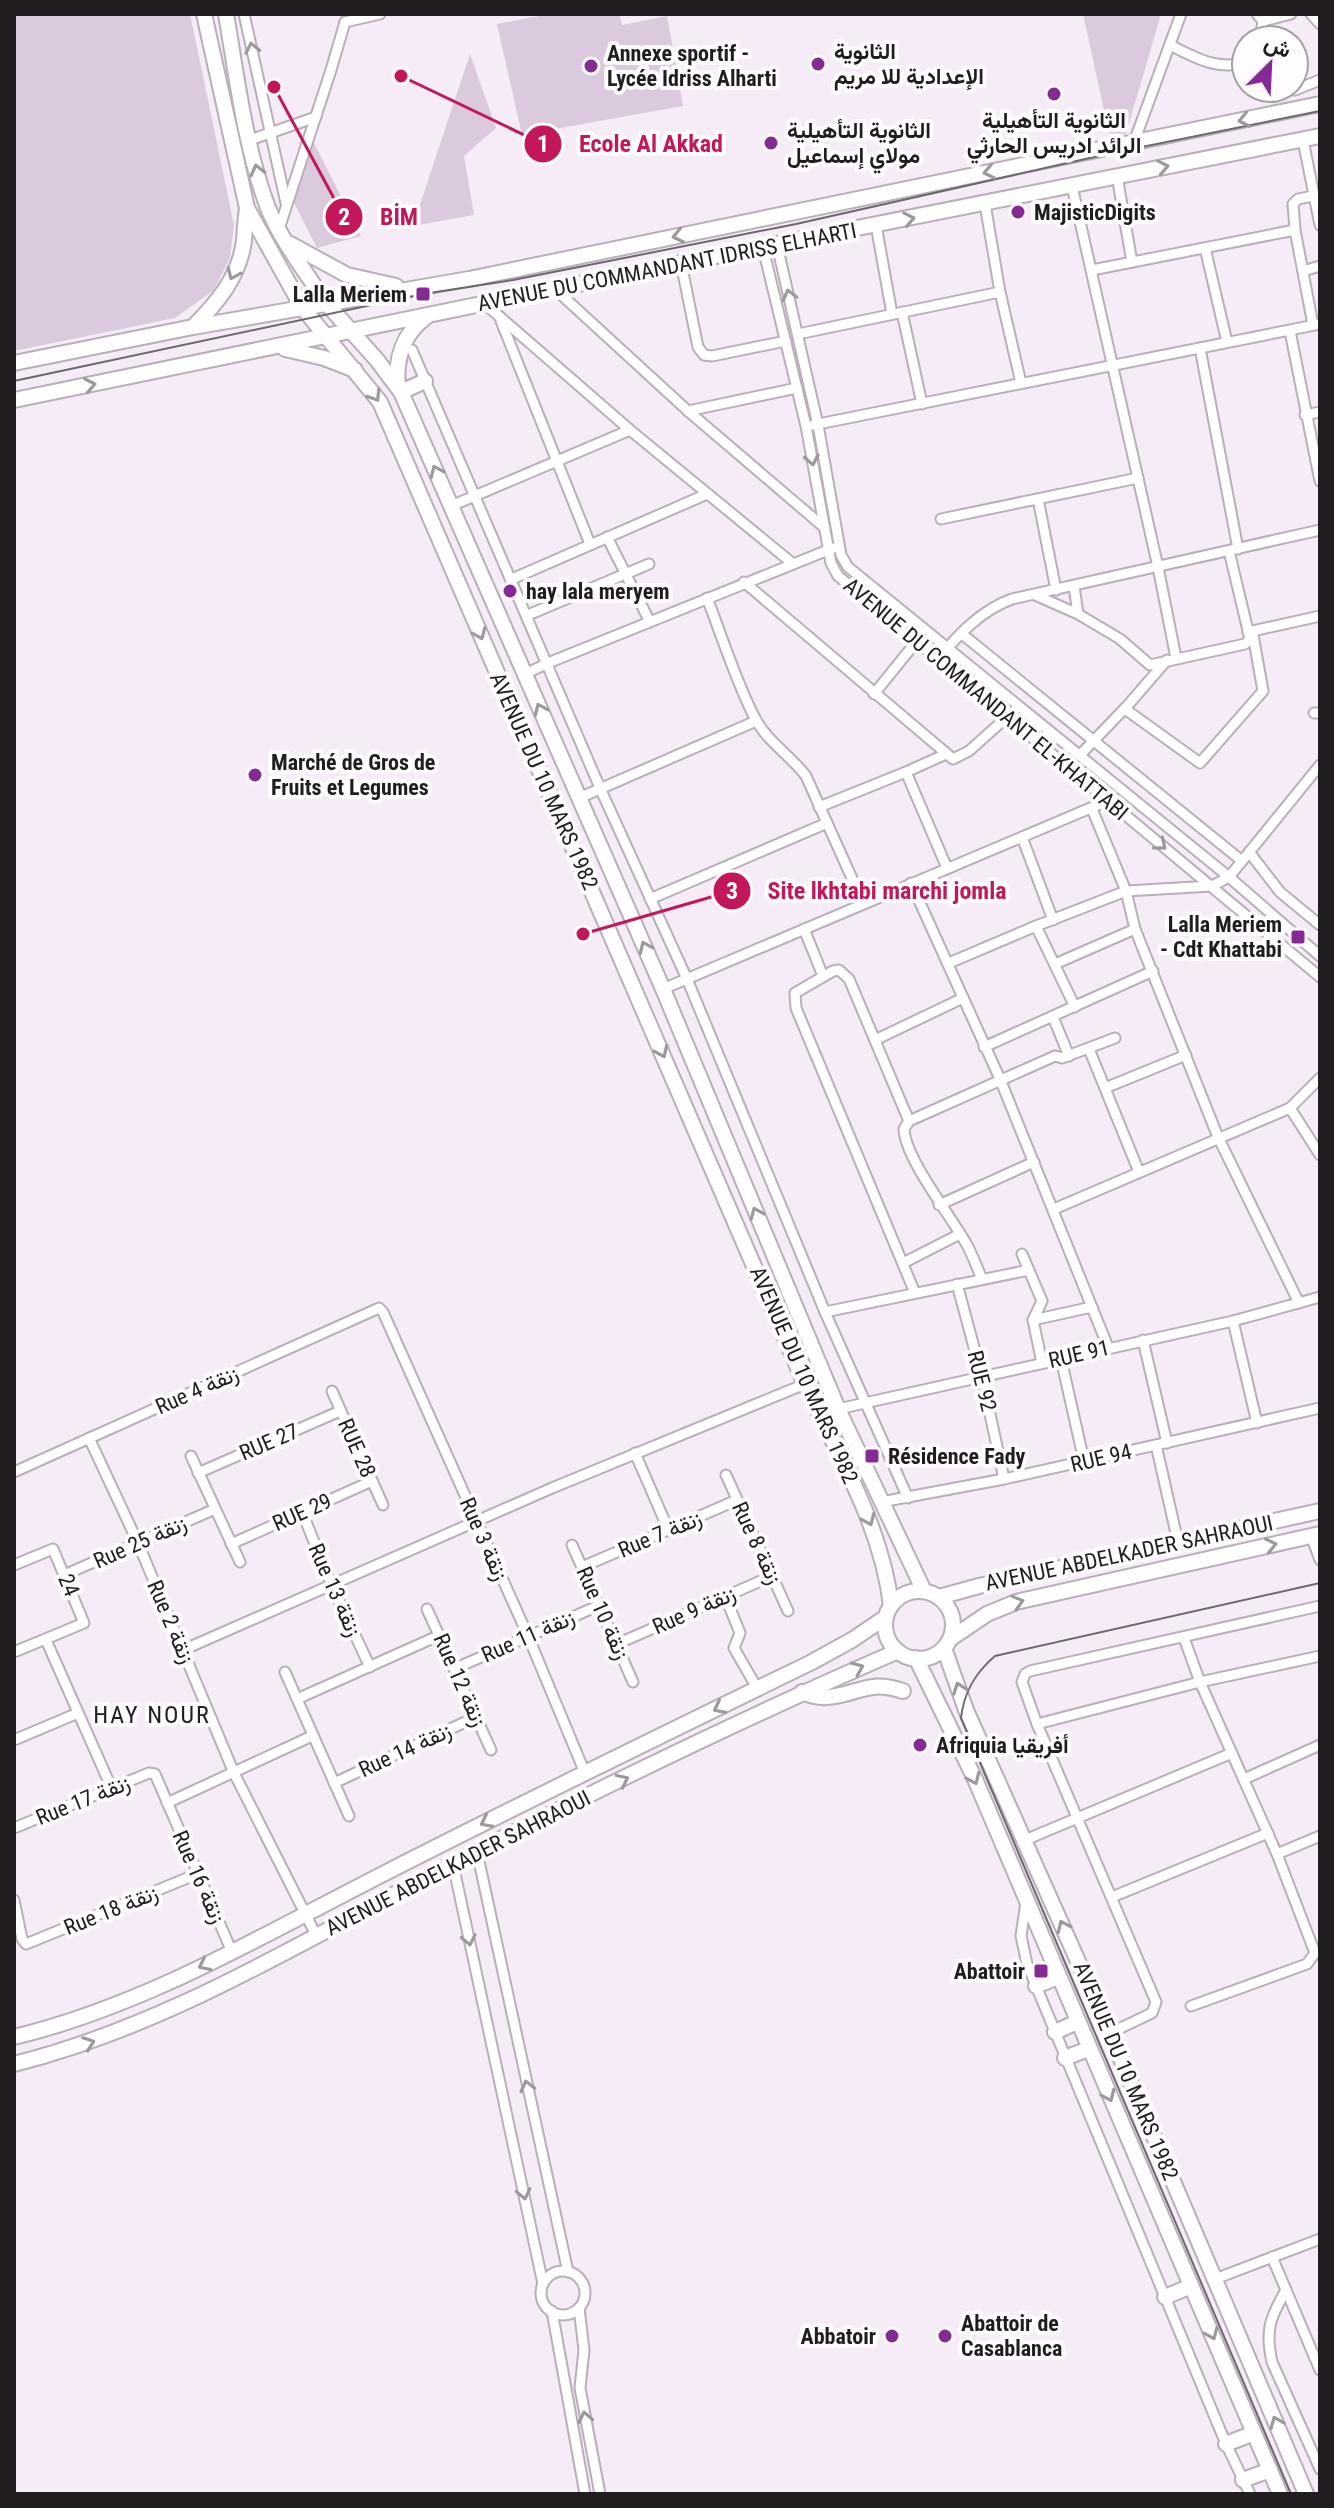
<svg xmlns="http://www.w3.org/2000/svg" width="1334" height="2508" font-family="'Roboto Condensed',Vazirmatn,sans-serif">
<rect width="100%" height="100%" fill="#f5ecf7"/>
<g fill="#dbcade">
<polygon points="14,14 190,14 234,225 230,258 214,290 175,318 14,351"/>
<polygon points="549,14 619,14 622,25 667,16 683,106 522,135 497,24"/>
<polygon points="1083,14 1161,14 1126,134 1109,133"/>
<polygon points="470,54 496,128 464,156 474,215 413,226"/>
<polygon points="312,139 361,236 317,248 293,201"/>
</g>
<g fill="none" stroke-linecap="round" stroke-linejoin="round">
<defs>
<g id="street">
<polyline points="244,14 286,203"/>
<polyline points="1257,14 1263,21 1260,40"/>
<polyline points="1311,14 1320,24"/>
<polyline points="1263,21 1291,14"/>
<polyline points="345,22 380,14"/>
<path d="M 1170,45 C 1195,58 1218,71 1246,62"/>
<polyline points="1278,88 1295,90 1320,80"/>
<polyline points="250,140 316,117"/>
<polyline points="1303,140 1320,225"/>
<polyline points="1134,142 1181,14"/>
<polyline points="1117,176 1132,262"/>
<polyline points="1072,186 1158,567 1176,658"/>
<polyline points="985,204 1000,292 1021,383"/>
<polyline points="876,225 892,314"/>
<polyline points="279,229 331,70 345,22"/>
<polyline points="1295,230 1293,204 1298,199 1313,196"/>
<polyline points="777,245 818,425 841,555 848,567 1229,877 1320,956"/>
<polyline points="763,248 806,426 831,563 838,576 1320,977"/>
<polyline points="1205,248 1227,342"/>
<polyline points="681,263 698,347 704,355 712,356 786,341"/>
<polyline points="1092,270 1295,230 1313,325"/>
<polyline points="1303,271 1320,266"/>
<polyline points="556,290 688,411 825,528"/>
<polyline points="485,304 630,430 792,563"/>
<polyline points="902,312 922,404"/>
<polyline points="501,321 590,544"/>
<polyline points="1290,331 1320,481"/>
<polyline points="798,334 1000,292"/>
<polyline points="1200,348 1238,549"/>
<polyline points="412,350 600,788 687,979 825,1312 908,1498"/>
<polyline points="688,411 797,388"/>
<polyline points="1305,415 1320,412"/>
<polyline points="813,425 1320,324"/>
<polyline points="1038,499 1056,590"/>
<polyline points="451,506 630,430"/>
<polyline points="941,519 1138,478"/>
<polyline points="607,537 650,622"/>
<polyline points="512,579 707,494"/>
<polyline points="744,582 953,759 969,751 1007,717"/>
<polyline points="1074,586 1078,614 1120,639 1150,665 1245,644 1250,639 1229,551"/>
<polyline points="1035,595 1078,614"/>
<path d="M 707,598 C 722,636 737,685 756,720 C 768,742 791,756 806,776 L 863,903"/>
<polyline points="528,615 649,564"/>
<polyline points="1248,632 1320,616"/>
<polyline points="962,634 1242,861"/>
<path d="M 937,660 C 958,635 981,610 1012,599 L 1320,530"/>
<polyline points="525,674 548,663 833,548"/>
<polyline points="874,694 916,642"/>
<polyline points="1125,709 1200,763 1263,691 1253,635"/>
<polyline points="1314,713 1320,713"/>
<polyline points="946,754 906,772 947,868"/>
<polyline points="1080,755 1128,705 1167,660"/>
<polyline points="579,798 756,721"/>
<polyline points="819,807 906,772"/>
<polyline points="1092,809 1126,891 1135,929 1218,1137 1299,1303"/>
<polyline points="1022,837 1053,920"/>
<polyline points="1249,852 1280,892 1320,925"/>
<polyline points="911,883 1000,1079 1108,1347"/>
<polyline points="650,899 827,823"/>
<polyline points="804,929 823,976"/>
<polyline points="949,963 1036,926"/>
<polyline points="1055,964 1135,929"/>
<polyline points="663,989 1107,801"/>
<polyline points="1075,1007 1036,926 1126,891 1212,886 1229,877 1320,765"/>
<polyline points="1053,1017 1069,1056"/>
<polyline points="875,1040 963,998"/>
<polyline points="984,1047 1153,971"/>
<polyline points="1089,1049 1139,1172"/>
<polyline points="1105,1088 1186,1055"/>
<polyline points="1290,1108 1320,1155"/>
<polyline points="909,1121 849,979 839,970 833,971 795,993 796,1008 915,1293"/>
<polyline points="939,1205 1034,1162"/>
<polyline points="1054,1209 1290,1108 1320,1078"/>
<polyline points="1022,1254 1042,1301 1033,1320 1042,1363"/>
<polyline points="903,1263 960,1234"/>
<path d="M 982,1279 C 977,1268 973,1256 967,1245 C 952,1217 905,1159 904,1129 L 909,1121 L 1055,1056 L 1062,1058 L 1115,1038"/>
<polyline points="957,1284 982,1377 1004,1479"/>
<polyline points="825,1312 1029,1270"/>
<polyline points="1033,1320 1092,1307"/>
<polyline points="1233,1321 1257,1423"/>
<polyline points="1143,1340 1167,1443"/>
<polyline points="1061,1359 1084,1461"/>
<polyline points="332,1391 383,1505"/>
<polyline points="838,1409 1233,1321 1320,1297"/>
<polyline points="89,1438 138,1543 234,1773 316,1935"/>
<polyline points="1156,1445 1178,1542"/>
<polyline points="635,1453 669,1531"/>
<polyline points="191,1456 240,1562"/>
<polyline points="14,1472 379,1308 383,1312 528,1636 585,1773"/>
<polyline points="198,1473 340,1411"/>
<polyline points="726,1475 788,1611"/>
<polyline points="881,1502 1004,1479 1320,1408"/>
<polyline points="302,1512 332,1586 370,1667"/>
<polyline points="1311,1536 1320,1560"/>
<polyline points="231,1544 372,1481"/>
<polyline points="572,1545 633,1682"/>
<polyline points="14,1565 53,1549 84,1623 14,1652"/>
<polyline points="582,1567 737,1500"/>
<polyline points="64,1575 215,1509"/>
<polyline points="725,1596 740,1633 734,1648 757,1688"/>
<polyline points="427,1609 491,1750"/>
<polyline points="1184,1638 1200,1682 1277,1854 1315,1953 1307,1964 1191,2006"/>
<polyline points="46,1640 112,1789"/>
<polyline points="617,1644 772,1576"/>
<polyline points="183,1650 552,1488 805,1384"/>
<polyline points="456,1668 600,1605"/>
<polyline points="285,1672 349,1816"/>
<polyline points="297,1699 440,1635"/>
<polyline points="1037,1724 1200,1682 1320,1656"/>
<polyline points="14,1740 78,1713"/>
<polyline points="1244,1779 1320,1745"/>
<polyline points="334,1783 476,1717"/>
<polyline points="167,1803 312,1736"/>
<polyline points="14,1828 149,1773 155,1774 232,1952"/>
<polyline points="1025,1840 1232,1753"/>
<polyline points="477,1852 568,2272"/>
<polyline points="1277,1854 1320,1836"/>
<polyline points="453,1864 543,2284"/>
<polyline points="1112,1897 1268,1833"/>
<polyline points="14,1900 22,1939 26,1944 197,1874"/>
<polyline points="1026,1902 1021,1936 1027,1964 1226,2444 1250,2494"/>
<polyline points="1110,2033 1152,2013 1156,2002 1037,1724 1022,1682 1025,1674 1030,1671 1320,1606"/>
<polyline points="1272,2257 1320,2370"/>
<circle cx="563" cy="2293" r="22"/>
<polyline points="1215,2279 1320,2239"/>
<path d="M 1286,2290 C 1270,2318 1265,2330 1272,2362 L 1320,2469"/>
<polyline points="579,2308 584,2350 580,2388 600,2494"/>
<polyline points="552,2311 585,2494"/>
</g>
<g id="secondary">
<polyline points="326,303 377,360 401,392 663,989 838,1409 924,1591"/>
<path d="M 302,307 L 380,402 L 805,1384 C 839,1456 882,1527 891,1606"/>
<polyline points="401,392 425,381"/>
<circle cx="919" cy="1625" r="34"/>
<polyline points="939,1597 979,1586 1320,1511"/>
<polyline points="950,1639 987,1614 1016,1602 1320,1534"/>
<polyline points="944,1648 966,1710 1110,2033 1306,2494"/>
<polyline points="916,1658 975,1779 1280,2494"/>
<path d="M 802,1692 C 810,1695 818,1698 827,1697 C 859,1695 866,1679 903,1691"/>
<polyline points="1036,1986 1058,1977"/>
<polyline points="1055,2032 1077,2022"/>
<path d="M 14,2037 C 144,2006 267,1933 385,1873 C 526,1801 668,1732 810,1663 L 852,1640 L 886,1617"/>
<polyline points="1065,2058 1088,2049"/>
<path d="M 14,2064 C 162,2027 293,1947 427,1877 C 581,1797 739,1720 898,1651"/>
<polyline points="1165,2297 1191,2286"/>
<polyline points="1226,2444 1254,2433"/>
<polyline points="1243,2480 1270,2470"/>
</g>
<g id="primary">
<polyline points="204,14 247,208 302,307"/>
<path d="M 226,14 C 237,78 245,147 268,208 C 282,242 306,272 326,303"/>
<polyline points="290,244 347,275 396,286"/>
<path d="M 193,327 C 218,302 239,277 244,241 C 245,230 245,219 247,209"/>
<polyline points="285,349 324,358 355,370"/>
<polyline points="14,363 193,327 469,279 1320,104"/>
<path d="M 398,387 C 395,359 403,334 426,317"/>
<polyline points="14,400 681,263 1320,136"/>
</g>
</defs>
<use href="#street" stroke="#b8afb9" stroke-width="13"/>
<use href="#secondary" stroke="#b8afb9" stroke-width="18"/>
<use href="#primary" stroke="#b8afb9" stroke-width="18"/>
<use href="#street" stroke="#fff" stroke-width="9"/>
<use href="#secondary" stroke="#fff" stroke-width="14"/>
<use href="#primary" stroke="#fff" stroke-width="14"/>
<g stroke="#6d686e" stroke-width="2">
<polyline points="14,381 423,294 513,280 796,224 1112,153 1320,111"/>
<path d="M 1291,2494 L 961,1718 C 964,1692 975,1673 995,1656 L 1320,1583"/>
</g>
</g>
<defs><path id="oneway-chevron" d="M-2-3.5L2.5 0L-2 3.5" fill="none" stroke-width="1.6" stroke-linecap="round" stroke-linejoin="round" transform="scale(2)"/></defs>
<g stroke="#9b999b">
<use href="#oneway-chevron" transform="translate(252 48) rotate(-102)"/>
<use href="#oneway-chevron" transform="translate(1244 120) rotate(168)"/>
<use href="#oneway-chevron" transform="translate(1163 167) rotate(-11)"/>
<use href="#oneway-chevron" transform="translate(257 170) rotate(-104)"/>
<use href="#oneway-chevron" transform="translate(989 172) rotate(168)"/>
<use href="#oneway-chevron" transform="translate(909 219) rotate(-11)"/>
<use href="#oneway-chevron" transform="translate(678 236) rotate(168)"/>
<use href="#oneway-chevron" transform="translate(233 274) rotate(114)"/>
<use href="#oneway-chevron" transform="translate(789 295) rotate(-103)"/>
<use href="#oneway-chevron" transform="translate(90 385) rotate(-11)"/>
<use href="#oneway-chevron" transform="translate(375 396) rotate(58)"/>
<use href="#oneway-chevron" transform="translate(812 460) rotate(80)"/>
<use href="#oneway-chevron" transform="translate(436 471) rotate(-114)"/>
<use href="#oneway-chevron" transform="translate(480 634) rotate(67)"/>
<use href="#oneway-chevron" transform="translate(540 709) rotate(-114)"/>
<use href="#oneway-chevron" transform="translate(1161 845) rotate(39)"/>
<use href="#oneway-chevron" transform="translate(645 947) rotate(-114)"/>
<use href="#oneway-chevron" transform="translate(662 1052) rotate(66)"/>
<use href="#oneway-chevron" transform="translate(756 1213) rotate(-113)"/>
<use href="#oneway-chevron" transform="translate(869 1520) rotate(66)"/>
<use href="#oneway-chevron" transform="translate(1271 1545) rotate(-12)"/>
<use href="#oneway-chevron" transform="translate(1018 1602) rotate(-16)"/>
<use href="#oneway-chevron" transform="translate(858 1668) rotate(-23)"/>
<use href="#oneway-chevron" transform="translate(959 1688) rotate(-110)"/>
<use href="#oneway-chevron" transform="translate(719 1708) rotate(153)"/>
<use href="#oneway-chevron" transform="translate(974 1779) rotate(66)"/>
<use href="#oneway-chevron" transform="translate(623 1780) rotate(-26)"/>
<use href="#oneway-chevron" transform="translate(486 1822) rotate(153)"/>
<use href="#oneway-chevron" transform="translate(1063 1926) rotate(-114)"/>
<use href="#oneway-chevron" transform="translate(469 1940) rotate(78)"/>
<use href="#oneway-chevron" transform="translate(204 1965) rotate(154)"/>
<use href="#oneway-chevron" transform="translate(89 2043) rotate(-20)"/>
<use href="#oneway-chevron" transform="translate(527 2086) rotate(-103)"/>
<use href="#oneway-chevron" transform="translate(1109 2096) rotate(66)"/>
<use href="#oneway-chevron" transform="translate(524 2194) rotate(78)"/>
<use href="#oneway-chevron" transform="translate(1212 2334) rotate(67)"/>
<use href="#oneway-chevron" transform="translate(585 2417) rotate(-101)"/>
<use href="#oneway-chevron" transform="translate(1276 2422) rotate(-113)"/>
</g>
<g fill="#852a95" stroke="#fefcfe" stroke-width="3">
<circle cx="818" cy="64" r="8"/>
<circle cx="591" cy="66" r="8"/>
<circle cx="1054" cy="94" r="8"/>
<circle cx="771" cy="143" r="8"/>
<circle cx="1018" cy="212" r="8"/>
<rect x="415" y="286" width="16" height="16" rx="4"/>
<circle cx="510" cy="591" r="8"/>
<circle cx="255" cy="775" r="8"/>
<rect x="1290" y="929" width="16" height="16" rx="4"/>
<rect x="864" y="1448" width="16" height="16" rx="4"/>
<circle cx="920" cy="1745" r="8"/>
<rect x="1033" y="1963" width="16" height="16" rx="4"/>
<circle cx="892" cy="2336" r="8"/>
<circle cx="945" cy="2336" r="8"/>
</g>
<g text-anchor="middle" dominant-baseline="central" stroke-width="8" stroke-linejoin="round" paint-order="stroke">
<g font-size="22" font-weight="bold" fill="#201c20" stroke="#fefcfe" text-anchor="start">
<text x="834" y="51">الثانوية<tspan x="834" dy="25">الإعدادية للا مريم</tspan></text>
<text x="607" y="53">Annexe sportif -<tspan x="607" dy="25">Lycée Idriss Alharti</tspan></text>
<text x="1054" y="120" text-anchor="middle">الثانوية التأهيلية<tspan x="1054" dy="25">الرائد ادريس الحارثي</tspan></text>
<text x="787" y="130">الثانوية التأهيلية<tspan x="787" dy="25">مولاي إسماعيل</tspan></text>
<text x="1034" y="212">MajisticDigits</text>
<text x="407" y="294" text-anchor="end">Lalla Meriem</text>
<text x="526" y="591">hay lala meryem</text>
<text x="271" y="762">Marché de Gros de<tspan x="271" dy="25">Fruits et Legumes</tspan></text>
<text x="1282" y="924" text-anchor="end">Lalla Meriem<tspan x="1282" dy="25">- Cdt Khattabi</tspan></text>
<text x="888" y="1456">Résidence Fady</text>
<text x="936" y="1745">Afriquia أفريقيا</text>
<text x="1025" y="1971" text-anchor="end">Abattoir</text>
<text x="961" y="2323">Abattoir de<tspan x="961" dy="25">Casablanca</tspan></text>
<text x="876" y="2336" text-anchor="end">Abbatoir</text>
</g>
<g font-size="22" fill="#201c20" stroke="#fefcfe">
<text transform="translate(667 267) rotate(-11)">AVENUE DU COMMANDANT IDRISS ELHARTI</text>
<text transform="translate(986 699) rotate(40)">AVENUE DU COMMANDANT EL-KHATTABI</text>
<text transform="translate(544 781) rotate(66)">AVENUE DU 10 MARS 1982</text>
<text transform="translate(1079 1354) rotate(-13)">RUE 91</text>
<text transform="translate(804 1375) rotate(66)">AVENUE DU 10 MARS 1982</text>
<text transform="translate(982 1381) rotate(76)">RUE 92</text>
<text transform="translate(197 1390) rotate(-24)">Rue 4 زنقة</text>
<text transform="translate(269 1442) rotate(-23)">RUE 27</text>
<text transform="translate(357 1448) rotate(66)">RUE 28</text>
<text transform="translate(1101 1458) rotate(-13)">RUE 94</text>
<text transform="translate(302 1512) rotate(-24)">RUE 29</text>
<text transform="translate(660 1534) rotate(-23)">Rue 7 زنقة</text>
<text transform="translate(484 1539) rotate(66)">Rue 3 زنقة</text>
<text transform="translate(140 1542) rotate(-24)">Rue 25 زنقة</text>
<text transform="translate(757 1543) rotate(65)">Rue 8 زنقة</text>
<text transform="translate(1129 1553) rotate(-12)">AVENUE ABDELKADER SAHRAOUI</text>
<text transform="translate(69 1585) rotate(67)">24</text>
<text transform="translate(335 1590) rotate(66)">Rue 13 زنقة</text>
<text transform="translate(694 1610) rotate(-24)">Rue 9 زنقة</text>
<text transform="translate(603 1613) rotate(66)">Rue 10 زنقة</text>
<text transform="translate(171 1622) rotate(67)">Rue 2 زنقة</text>
<text transform="translate(528 1636) rotate(-24)">Rue 11 زنقة</text>
<text transform="translate(460 1680) rotate(66)">Rue 12 زنقة</text>
<text transform="translate(405 1750) rotate(-25)">Rue 14 زنقة</text>
<text transform="translate(83 1800) rotate(-22)">Rue 17 زنقة</text>
<text transform="translate(458 1863) rotate(-27)">AVENUE ABDELKADER SAHRAOUI</text>
<text transform="translate(199 1877) rotate(66)">Rue 16 زنقة</text>
<text transform="translate(111 1910) rotate(-22)">Rue 18 زنقة</text>
<text transform="translate(1126 2071) rotate(67)">AVENUE DU 10 MARS 1982</text>
</g>
<g font-size="24" letter-spacing="2" fill="#201c20" stroke="#fefcfe">
<text x="152" y="1715">HAY NOUR</text>
</g>
</g>
<path fill="none" stroke="#c2185b" stroke-width="3" d="M401 76L543 144M274 87L344 217M583 934L732 891"/>
<g fill="#c2185b" stroke="#fefcfe" stroke-width="3">
<circle cx="401" cy="76" r="8"/>
<circle cx="274" cy="87" r="8"/>
<circle cx="583" cy="934" r="8"/>
<circle cx="543" cy="144" r="20"/>
<circle cx="344" cy="217" r="20"/>
<circle cx="732" cy="891" r="20"/>
</g>
<g font-size="24" text-anchor="middle" font-weight="bold" fill="#fff">
<text x="543" y="152">1</text>
<text x="344" y="225">2</text>
<text x="732" y="899">3</text>
</g>
<g font-size="24" text-anchor="middle" font-weight="bold" fill="#c2185b" stroke="#fefcfe" stroke-width="8" stroke-linejoin="round" paint-order="stroke">
<text x="651" y="152">Ecole Al Akkad</text>
<text x="399" y="225">BİM</text>
<text x="887" y="899">Site lkhtabi marchi jomla</text>
</g>
<rect width="1334" height="2508" fill="none" stroke="#201c20" stroke-width="32"/>
<g transform="translate(1270 64) rotate(24)"><circle r="38" fill="#fefcfe" stroke="#a5a2a5" stroke-width="2"/>
<path d="M0-6L14 30L0 20L-14 30Z" fill="#852a95"/>
<text y="-12" font-size="22" font-weight="bold" text-anchor="middle" fill="#201c20">ش</text>
</g>
</svg>
